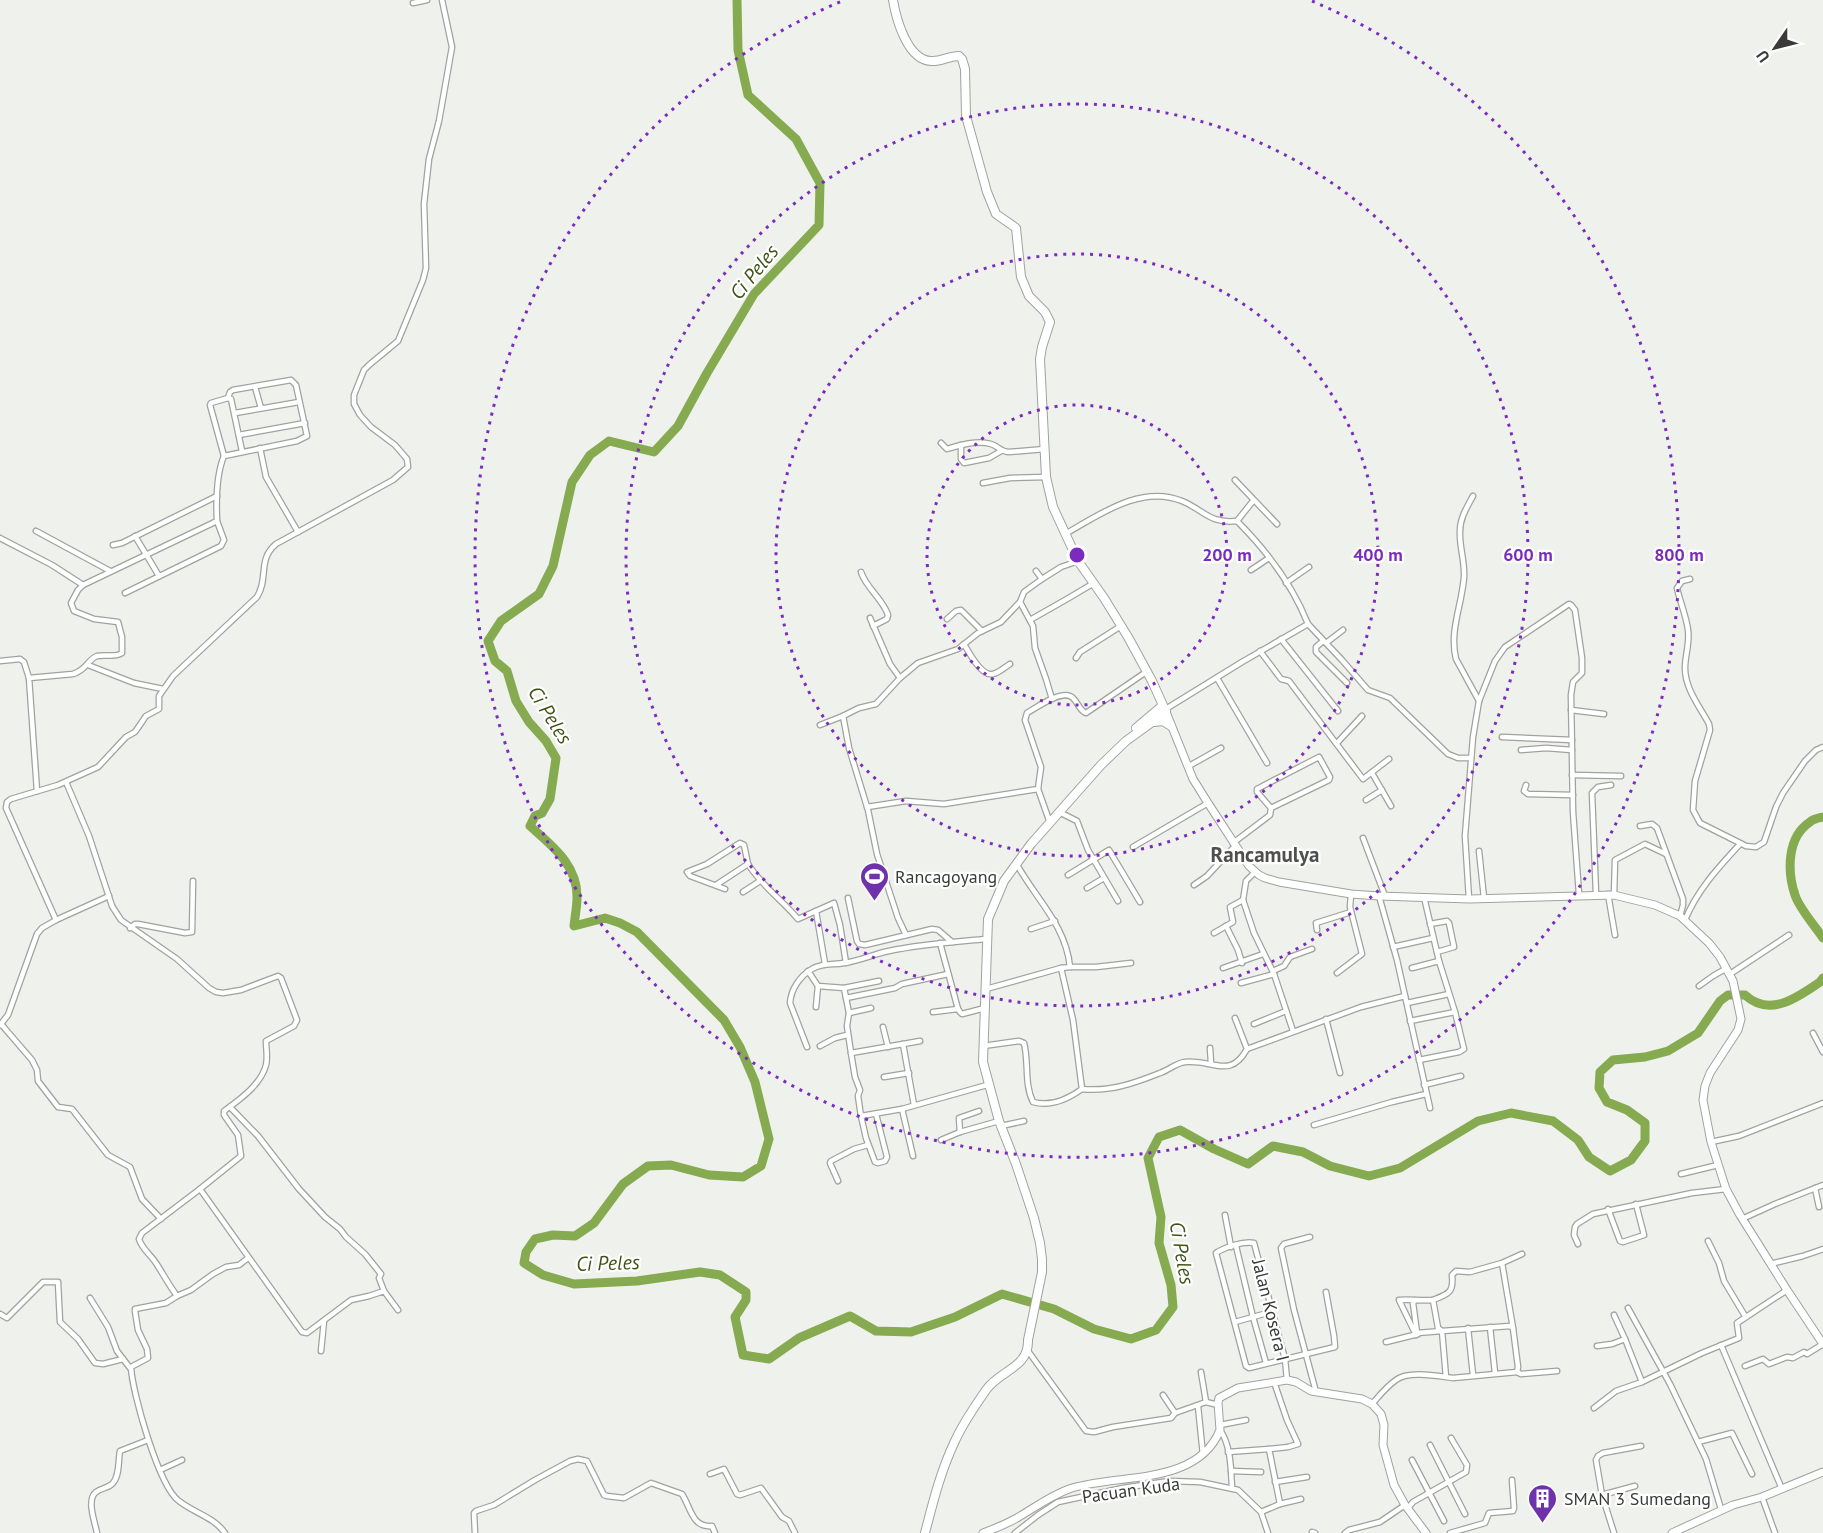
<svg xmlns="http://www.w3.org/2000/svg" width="1823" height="1533" font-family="'PT Sans',sans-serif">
<rect width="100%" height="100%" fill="#eff2ec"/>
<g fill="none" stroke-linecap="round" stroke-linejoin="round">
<g stroke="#86aa50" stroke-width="9">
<path d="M 737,0 L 738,50 L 748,95 L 796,139 L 820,183 L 819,225 L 754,294 L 707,373 L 678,426 L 654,452 L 609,441 L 590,455 L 572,482 L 553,566 L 539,594 L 501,621 L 488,641 L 495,661 L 507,671 L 516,701 L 529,722 L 546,741 L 556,758 L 550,799 L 542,813 L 535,816 L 530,826 C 552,846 578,865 577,898 C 577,907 575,916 574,926 L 605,918 L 620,923 L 637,932 L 724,1020 L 740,1047 L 755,1082 L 769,1139 L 761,1166 L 743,1177 L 709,1175 L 671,1165 L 648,1166 L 623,1184 L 594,1223 L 575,1236 L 553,1235 L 535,1239 L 526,1252 L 524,1263 L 543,1275 L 574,1284 L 637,1281 L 700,1272 L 720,1275 L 746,1292 L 746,1300 L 735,1317 L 743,1355 L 769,1359 L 799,1338 L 850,1316 L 876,1331 L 911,1332 L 955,1317 L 1002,1294 L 1054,1309 L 1094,1329 L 1131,1339 L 1156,1330 L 1173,1307 L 1171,1285 L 1159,1243 L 1161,1217 L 1148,1158 L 1159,1137 L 1180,1130 L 1214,1149 L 1248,1164 L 1273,1146 L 1303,1152 L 1330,1166 L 1369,1176 L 1400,1168 L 1478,1121 L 1511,1113 L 1553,1121 L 1578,1140 L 1589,1157 L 1610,1171 L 1631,1160 L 1645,1141 L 1645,1123 L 1627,1110 L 1607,1102 L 1599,1088 L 1600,1072 L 1613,1060 L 1645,1057 L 1668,1051 L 1698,1033 L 1720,1001 L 1728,995 L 1745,995 C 1770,1018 1798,997 1820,982 L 1823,978"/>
<path d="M 1823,817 C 1819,818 1813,819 1810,822 C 1787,837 1787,871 1795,895 C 1799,908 1815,926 1823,938"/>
</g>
<defs>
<g id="street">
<polyline points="413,3 427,0"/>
<polyline points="255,387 261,408"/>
<polyline points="235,413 299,402"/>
<polyline points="239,435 305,423"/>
<path d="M 941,443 L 947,449 C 961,445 977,440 991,444 C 998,446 1001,452 1009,452 L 1045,449"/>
<polyline points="961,445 961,459 964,463 989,458 1001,451"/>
<polyline points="260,448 266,477 298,532"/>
<polyline points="224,456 210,405 211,403 228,398 231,399 242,451"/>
<polyline points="1235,480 1277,524"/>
<polyline points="983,483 1010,478 1046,477"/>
<path d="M 1473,496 C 1467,507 1460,518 1460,531 C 1459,546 1465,561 1464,577 C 1462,605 1449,631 1456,659 L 1479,701"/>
<polyline points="1237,521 1253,501"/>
<polyline points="36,531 110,571"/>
<path d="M 1065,534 C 1099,515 1141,484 1182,501 C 1204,510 1209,524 1237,521 C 1266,550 1293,586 1308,624 L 1242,662 L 1169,707 L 1166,712"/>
<polyline points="135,536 159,576"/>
<polyline points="0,538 52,565 83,585"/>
<polyline points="113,545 122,543 217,496"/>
<polyline points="1251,570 1269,558"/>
<path d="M 861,572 C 866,588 883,599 888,615 L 887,619 L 873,626"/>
<polyline points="1042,579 1061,567 1078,561"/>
<path d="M 1690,579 L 1682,581 L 1677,588 C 1680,602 1686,615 1688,630 C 1690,643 1685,655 1685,668 C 1685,689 1700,707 1709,724 L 1710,730 L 1695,781 L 1693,810 L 1700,823 L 1746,846 L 1756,847 L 1764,842 L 1776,807 L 1783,793 L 1805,761 L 1816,750 L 1823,747"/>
<polyline points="1286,583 1309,567"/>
<polyline points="125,593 221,546 224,540 217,521"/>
<polyline points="1020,602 1033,626 1035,648 1046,679 1052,699"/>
<polyline points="870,618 890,664 900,678"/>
<polyline points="947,619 956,611 961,610 982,631"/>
<polyline points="1030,620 1067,599 1094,583"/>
<polyline points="1308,624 1342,660 1368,690 1390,698 1448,754 1458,758 1471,758"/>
<polyline points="1281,639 1338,711"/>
<polyline points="1323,641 1316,647 1316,652 1347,683"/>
<polyline points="1326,643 1343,630"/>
<path d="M 964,644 C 969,653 982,677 993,674 C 999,673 1005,667 1010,664"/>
<polyline points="1260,651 1281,679 1289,681 1363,779 1389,759"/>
<polyline points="1076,658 1080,652 1121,626"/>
<polyline points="0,661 20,659 24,662 29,678"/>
<polyline points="88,665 134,683 163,689"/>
<polyline points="1217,678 1267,763"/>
<polyline points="1571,710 1604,714"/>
<polyline points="820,725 843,716"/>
<polyline points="1502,737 1572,740"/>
<polyline points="1337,743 1362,716"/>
<polyline points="1521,750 1546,748 1572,750"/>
<polyline points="1189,766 1221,748"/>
<polyline points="1372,773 1391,806"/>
<polyline points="1572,775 1621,776"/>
<path d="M 66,782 L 89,836 L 112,906 L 121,920 L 177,959 L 209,988 L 216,992 L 223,993 L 241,990 L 278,976 L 281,978 L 297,1020 L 294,1026 L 266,1041 C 266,1049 268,1057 266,1065 C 261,1085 239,1100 224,1111 L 224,1115 L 238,1135 L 241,1156 L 200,1189 L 302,1332 L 307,1333 L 351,1300 L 369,1296 L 384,1291 L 398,1310"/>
<polyline points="1526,785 1524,791 1528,794 1573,795"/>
<polyline points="1038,789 1050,823"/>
<path d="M 37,791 L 29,678 L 73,674 C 87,670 88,659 97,656 C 106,654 115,658 122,653 L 122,637 L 118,622 L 94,619 L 74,611 L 71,603 L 78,590 L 83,585 L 217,521 C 216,500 216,475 224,456 L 297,441 L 307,436 L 296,385 L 291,380 L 233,390 L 230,392 L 228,398"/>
<polyline points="1366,800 1382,790"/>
<path d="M 867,807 L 906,801 L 944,804 L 1038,789 L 1041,767 L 1025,720 L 1027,713 C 1037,707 1064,688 1073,698 C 1079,704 1079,710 1086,713 L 1146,672"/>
<polyline points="1059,812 1077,821 1088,850 1118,901"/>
<polyline points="1640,826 1652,824 1657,828 1683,899 1683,905 1680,916"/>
<polyline points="1363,838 1385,896"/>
<polyline points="1233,843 1270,815 1271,808 1257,792 1257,789 1319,757 1330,777 1329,780 1271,808"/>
<polyline points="1133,847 1208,803"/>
<polyline points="1479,851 1484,898"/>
<polyline points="1255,872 1246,881 1243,900 1254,933 1274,974 1293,1031"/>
<polyline points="1068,875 1109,850 1140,902"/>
<path d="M 716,885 L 748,864 C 761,885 782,900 798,919 L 834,903 L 840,925 L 846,963"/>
<polyline points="1194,885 1207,876 1235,846"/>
<polyline points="1087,888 1104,878"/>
<polyline points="725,889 690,876 687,872 707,864 740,843 744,845 748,864"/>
<polyline points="743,892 760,881"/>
<polyline points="1596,894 1592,793 1598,787 1611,785"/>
<polyline points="1608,894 1615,935"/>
<polyline points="1614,895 1615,860 1645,844 1666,854"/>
<polyline points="1379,896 1397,960 1430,1108"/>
<polyline points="848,898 857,941 859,944 865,945 932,929 938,930 952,942"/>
<polyline points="1469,899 1465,836 1473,737 1479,701 1495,661 1505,647 1569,604 1571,605 1575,610 1582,658 1582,673 1573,682 1571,695 1573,812 1579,894"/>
<polyline points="816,911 825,964"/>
<polyline points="56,920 109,896"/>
<path d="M 1685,920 C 1697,890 1719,867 1740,844"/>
<polyline points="1430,924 1447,921 1449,923 1454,947 1437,952"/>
<polyline points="1226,926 1238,950 1242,963"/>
<polyline points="130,928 135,924 138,924 185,933 192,932 193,881"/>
<polyline points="1031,929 1055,921"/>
<polyline points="1317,930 1316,923 1351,912"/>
<polyline points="1214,933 1233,922 1230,907 1243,900"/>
<polyline points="906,935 898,918 877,854 868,810 849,748 843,716 859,708 876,704 900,678 918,663 958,649 978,633 1001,622 1020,602 1024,592 1042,579 1036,571"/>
<polyline points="940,943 958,1009"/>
<polyline points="1393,947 1433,938"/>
<polyline points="1070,967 1096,967 1131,963"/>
<polyline points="1061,968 1073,1020 1082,1089"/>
<polyline points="1223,968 1263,954"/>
<polyline points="1412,968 1439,961"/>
<polyline points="808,971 818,986 844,988 849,1013 847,1026 851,1053 903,1044 914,1105"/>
<polyline points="1273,971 1284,966 1290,957 1312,949"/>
<polyline points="1337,973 1362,954 1350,907 1351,894"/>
<polyline points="1730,974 1789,935"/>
<polyline points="1241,983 1274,974"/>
<polyline points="1699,986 1713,976 1727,968"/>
<polyline points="844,988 879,981"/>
<path d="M 986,989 L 1061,968 L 1070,967 C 1066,925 1035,898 1016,863"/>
<polyline points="846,998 895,988 902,984 948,974"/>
<polyline points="1407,1003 1449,994"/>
<polyline points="816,1007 818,986"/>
<polyline points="933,1012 958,1009 960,1012 962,1014 985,1008"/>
<polyline points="849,1013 871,1008"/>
<polyline points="1235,1018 1247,1049"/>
<polyline points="1326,1019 1340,1073"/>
<polyline points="1410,1021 1455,1012"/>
<polyline points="1,1024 32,1060 37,1070 38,1081 58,1107 72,1109 108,1155 130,1167 142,1199 161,1219"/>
<polyline points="1254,1024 1286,1011"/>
<path d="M 0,1025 L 8,1015 L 37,934 L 42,928 L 56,920 L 6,808 L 7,802 L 11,799 L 58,785 L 98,767 L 126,737 L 135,732 L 146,716 L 159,709 L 159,696 L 173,676 L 257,597 C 269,578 257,560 276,544 L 393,480 L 408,467 L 407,459 L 395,445 L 371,427 L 360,415 L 354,404 L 354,395 L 364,370 L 369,365 L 398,341 L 423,280 L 426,268 L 424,204 L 429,159 L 439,121 L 452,47 L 442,0"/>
<polyline points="883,1027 888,1047"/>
<polyline points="1813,1033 1823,1052"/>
<polyline points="903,1044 920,1041"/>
<polyline points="820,1046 835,1038 847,1035"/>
<path d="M 983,1046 L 1019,1041 L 1024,1043 C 1029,1062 1024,1084 1033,1102 C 1050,1107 1068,1099 1082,1089 C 1110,1092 1135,1083 1160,1073 C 1169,1070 1176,1063 1185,1062 C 1213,1059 1230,1080 1247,1049 L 1361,1007 L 1405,996"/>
<path d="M 807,1047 L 790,1003 C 791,989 800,976 812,969 C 822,963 833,965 844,963 C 859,961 874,954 889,951 C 921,944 954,942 986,939"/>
<polyline points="1210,1048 1211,1063"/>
<polyline points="851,1053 855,1077 860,1090 858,1096 861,1116"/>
<polyline points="1419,1060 1459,1052 1464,1049 1455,1012 1439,961 1424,897"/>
<polyline points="884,1077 909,1073"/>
<polyline points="1424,1085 1461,1076"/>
<polyline points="230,1107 258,1136 299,1189 325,1217 340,1229 346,1237 365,1254 381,1274 379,1278 384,1291"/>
<polyline points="902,1109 913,1156"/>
<polyline points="876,1114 887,1157 885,1161 878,1163 875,1162 866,1138 861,1116 902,1109 987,1085"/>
<polyline points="1314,1125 1392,1102 1426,1094"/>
<polyline points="1001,1126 1024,1121"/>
<polyline points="960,1132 959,1118 979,1111"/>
<polyline points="941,1140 960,1132 999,1121"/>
<polyline points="1711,1142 1739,1136 1823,1103"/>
<polyline points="1681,1174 1718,1165"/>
<polyline points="838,1181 830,1163 831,1161 854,1149 868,1145"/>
<polyline points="1815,1188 1819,1207"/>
<polyline points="1608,1209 1620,1241 1623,1242 1644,1235 1636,1204"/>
<polyline points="1225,1215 1231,1247"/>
<polyline points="1742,1219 1775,1204 1823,1185"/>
<polyline points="1310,1237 1284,1244 1281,1248 1294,1310 1316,1392"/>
<polyline points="1708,1241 1719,1263 1724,1281 1745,1316"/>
<polyline points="1578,1244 1574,1235 1575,1227 1577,1224 1593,1214 1692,1193 1726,1189"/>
<polyline points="1236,1246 1253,1317 1266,1363"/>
<polyline points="1502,1263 1522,1254"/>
<polyline points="1770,1264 1803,1256 1823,1249"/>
<path d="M 177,1296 C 169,1285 163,1274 156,1263 C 150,1254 142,1249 139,1239 L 142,1233 L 200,1189"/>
<polyline points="90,1298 108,1327 117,1351 130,1368"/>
<path d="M 1415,1300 L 1413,1303 L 1417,1333 L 1442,1331 L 1438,1328 L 1433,1300 C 1422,1301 1410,1299 1399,1300 L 1416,1335"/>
<path d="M 1433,1300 C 1448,1294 1454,1293 1452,1275 L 1456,1271 L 1470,1272 L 1502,1263 L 1513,1328"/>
<polyline points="1628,1308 1670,1384 1706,1459 1721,1509"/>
<polyline points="0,1314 7,1318 43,1282 58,1282 60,1322 78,1339 95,1363 103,1364 123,1359"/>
<polyline points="1614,1315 1625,1339"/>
<polyline points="1235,1322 1271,1312"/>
<polyline points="1490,1327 1495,1373"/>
<polyline points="1468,1328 1473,1375"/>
<polyline points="1386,1342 1418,1334"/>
<polyline points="1721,1345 1782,1489"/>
<polyline points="1597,1346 1612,1344 1625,1339 1642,1382 1702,1353 1739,1338 1737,1323 1787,1290"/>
<polyline points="321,1351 324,1321"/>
<polyline points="1028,1351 1086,1431 1094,1432 1113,1427 1171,1418 1175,1413"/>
<polyline points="1745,1366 1763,1359 1769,1364 1787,1357 1793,1358 1804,1352 1807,1354 1823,1344"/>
<polyline points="1201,1372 1206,1402 1218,1405"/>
<polyline points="1517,1372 1521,1374 1557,1371"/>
<path d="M 1287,1380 L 1285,1359 L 1254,1243 C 1243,1241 1225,1247 1216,1253 L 1246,1366 L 1249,1368 L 1335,1347 L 1334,1336 L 1326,1292"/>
<polyline points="1163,1395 1175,1413 1206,1402"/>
<path d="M 1372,1404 C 1379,1396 1387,1386 1396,1380 C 1408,1370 1438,1376 1453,1378 L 1517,1372 L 1518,1367 L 1513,1328 L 1510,1326 L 1442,1331 L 1446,1377"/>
<polyline points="1198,1406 1203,1455"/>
<polyline points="1594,1408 1616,1391 1642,1382"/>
<polyline points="1220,1425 1246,1420"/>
<path d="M 1220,1430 C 1231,1445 1231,1470 1232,1488"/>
<polyline points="1698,1442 1732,1433 1752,1474"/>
<polyline points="1430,1445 1465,1514"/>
<polyline points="1269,1449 1288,1447 1298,1444 1287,1420 1274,1382"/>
<polyline points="1228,1452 1269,1449 1280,1504 1261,1512"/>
<polyline points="1412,1460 1444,1521"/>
<polyline points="160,1470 182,1460"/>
<polyline points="1231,1471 1261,1472"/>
<polyline points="710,1474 724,1469 737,1494 740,1495 761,1488 782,1517 789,1521 795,1533"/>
<polyline points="1275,1482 1307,1477"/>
<polyline points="1602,1495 1635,1486"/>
<polyline points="1762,1497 1775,1533"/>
<polyline points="1280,1504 1301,1499"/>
<polyline points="1408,1508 1413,1502 1466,1472 1467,1465 1451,1438"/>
<polyline points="1312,1532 1315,1533"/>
<path d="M 97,1533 C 95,1522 86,1500 96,1492 C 101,1488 109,1488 113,1483 C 120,1475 118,1460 120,1451 L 148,1440"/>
<path d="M 225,1533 C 214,1517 194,1513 179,1501 C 159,1487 132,1392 131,1367 L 148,1358 L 147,1349 L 138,1330 L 135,1311 L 135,1309 L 166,1303 L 177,1296 L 191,1290 L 213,1274 L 226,1267 L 239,1265 L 248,1258"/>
<path d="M 475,1533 L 474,1513 L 476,1511 L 494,1505 L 535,1480 L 570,1461 L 578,1459 L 587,1461 L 604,1495 L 607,1496 L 624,1498 L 651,1483 L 682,1494 C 691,1508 692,1528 712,1526 L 715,1533"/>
<polyline points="1015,1533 1038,1515 1058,1502 1123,1488 1169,1481 1200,1482 1238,1490 1261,1512 1268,1533"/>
<polyline points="1345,1533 1349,1530 1380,1522 1405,1505"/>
<polyline points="1450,1533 1485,1523 1489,1513 1513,1511 1514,1508 1512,1480"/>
<polyline points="1614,1533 1602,1495 1596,1460 1598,1456 1603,1453 1641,1446"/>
</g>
<g id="secondary">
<polyline points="1166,712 1193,779 1208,803 1249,866 1259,875 1265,878 1279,882 1351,894 1379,896 1469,899 1614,895 1655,905 1680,916 1709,943 1720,957 1733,981 1741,1019 1738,1030 1710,1073 1705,1086 1703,1100 1711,1142 1726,1189 1740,1215 1787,1290 1823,1344"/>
<path d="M 983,1533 C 994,1529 1006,1524 1017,1518 C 1034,1508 1050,1496 1069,1489 C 1116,1473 1197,1487 1220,1430 L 1218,1403 L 1219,1398 L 1238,1388 L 1287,1380 L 1296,1382 L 1311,1391 L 1362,1399 L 1372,1404 L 1381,1414 L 1384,1425 L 1383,1445 L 1394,1485 L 1405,1505 L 1426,1533"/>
<polyline points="1672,1533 1733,1505 1762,1497 1823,1472"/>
</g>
<g id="primary">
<path d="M 893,0 C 896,18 907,60 931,61 C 940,62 949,56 959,56 L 962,59 L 965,69 L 966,116 L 987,192 L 996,214 L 1016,228 L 1021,277 L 1029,296 L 1045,312 L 1050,322 L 1042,347 L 1040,359 L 1046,477 L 1053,507 L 1078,561 L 1104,598 L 1128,637 L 1152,681 L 1166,712 L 1126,741 L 1101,765 L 1031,844 L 1004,881 L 988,919 L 983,1062 L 999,1121 L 1016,1164 L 1034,1218 L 1040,1243 L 1042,1259 L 1042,1272 L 1028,1340 C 1029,1368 1000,1370 986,1390 C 975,1406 963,1423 955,1441 C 941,1470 933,1502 925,1533"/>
<polyline points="1154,722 1163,721 1171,726"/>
<polyline points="1136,728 1162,706"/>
</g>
</defs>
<use href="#street" stroke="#a0a29d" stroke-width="7"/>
<use href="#secondary" stroke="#a0a29d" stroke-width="9"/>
<use href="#primary" stroke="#a0a29d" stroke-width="10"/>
<use href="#street" stroke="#fff" stroke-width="4.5"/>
<use href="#secondary" stroke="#fff" stroke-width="7"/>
<use href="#primary" stroke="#fff" stroke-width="8"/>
</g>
<g fill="none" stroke="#7b2cbf" stroke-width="3" stroke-dasharray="3 6">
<circle cx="1077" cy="555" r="150"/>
<circle cx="1077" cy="555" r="301"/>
<circle cx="1077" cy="555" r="451"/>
<path d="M1312 1A602 602 0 1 1 842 1"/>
</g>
<defs>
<symbol id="stadium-pin" viewBox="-11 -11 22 30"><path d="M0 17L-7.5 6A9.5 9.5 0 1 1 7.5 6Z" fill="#6e33aa" stroke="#fff"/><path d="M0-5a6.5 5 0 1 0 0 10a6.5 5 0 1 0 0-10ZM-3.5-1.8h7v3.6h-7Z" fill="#fff"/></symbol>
<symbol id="building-pin" viewBox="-11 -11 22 30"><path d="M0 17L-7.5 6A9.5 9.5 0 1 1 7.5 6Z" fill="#6e33aa" stroke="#fff"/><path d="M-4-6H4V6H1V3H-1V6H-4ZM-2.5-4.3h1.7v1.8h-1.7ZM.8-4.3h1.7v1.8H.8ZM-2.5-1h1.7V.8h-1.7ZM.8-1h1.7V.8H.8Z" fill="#fff"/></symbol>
</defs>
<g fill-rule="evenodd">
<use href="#stadium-pin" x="858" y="860" width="33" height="45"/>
<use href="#building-pin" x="1526" y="1482" width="33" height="45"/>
</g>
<g text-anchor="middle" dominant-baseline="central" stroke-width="4.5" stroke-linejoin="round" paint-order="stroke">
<g font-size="18" fill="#3a3b39" stroke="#fff" text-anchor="start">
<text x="895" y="876">Rancagoyang</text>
<text x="1564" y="1498">SMAN 3 Sumedang</text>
</g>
<g font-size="18" fill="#3a3b39" stroke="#fff">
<text transform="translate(1271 1310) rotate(76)">Jalan Kosera I</text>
<text transform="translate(1131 1490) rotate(-8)">Pacuan Kuda</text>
</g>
<g font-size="20" font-style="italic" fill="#3d5414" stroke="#fff">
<text transform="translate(754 272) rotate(-51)">Ci Peles</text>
<text transform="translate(550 715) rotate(58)">Ci Peles</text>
<text transform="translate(1182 1253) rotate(80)">Ci Peles</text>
<text transform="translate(608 1263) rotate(-2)">Ci Peles</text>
</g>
<g font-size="21" font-weight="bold" fill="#4e504c" stroke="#fff">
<text x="1265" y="854">Rancamulya</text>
</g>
</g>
<circle cx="1077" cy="555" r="9" fill="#7b2cbf" stroke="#fff" stroke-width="3"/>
<g font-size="18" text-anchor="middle" font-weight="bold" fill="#7b2cbf" stroke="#fff" stroke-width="4.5" stroke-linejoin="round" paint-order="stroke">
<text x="1227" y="561">200 m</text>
<text x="1378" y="561">400 m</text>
<text x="1528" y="561">600 m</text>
<text x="1679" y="561">800 m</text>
</g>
<g transform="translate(1775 48) rotate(235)" stroke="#ffffff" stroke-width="4.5" paint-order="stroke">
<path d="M0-4.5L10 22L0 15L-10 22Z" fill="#3a3b39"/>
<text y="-9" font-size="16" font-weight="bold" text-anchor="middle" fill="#3a3b39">U</text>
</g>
</svg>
